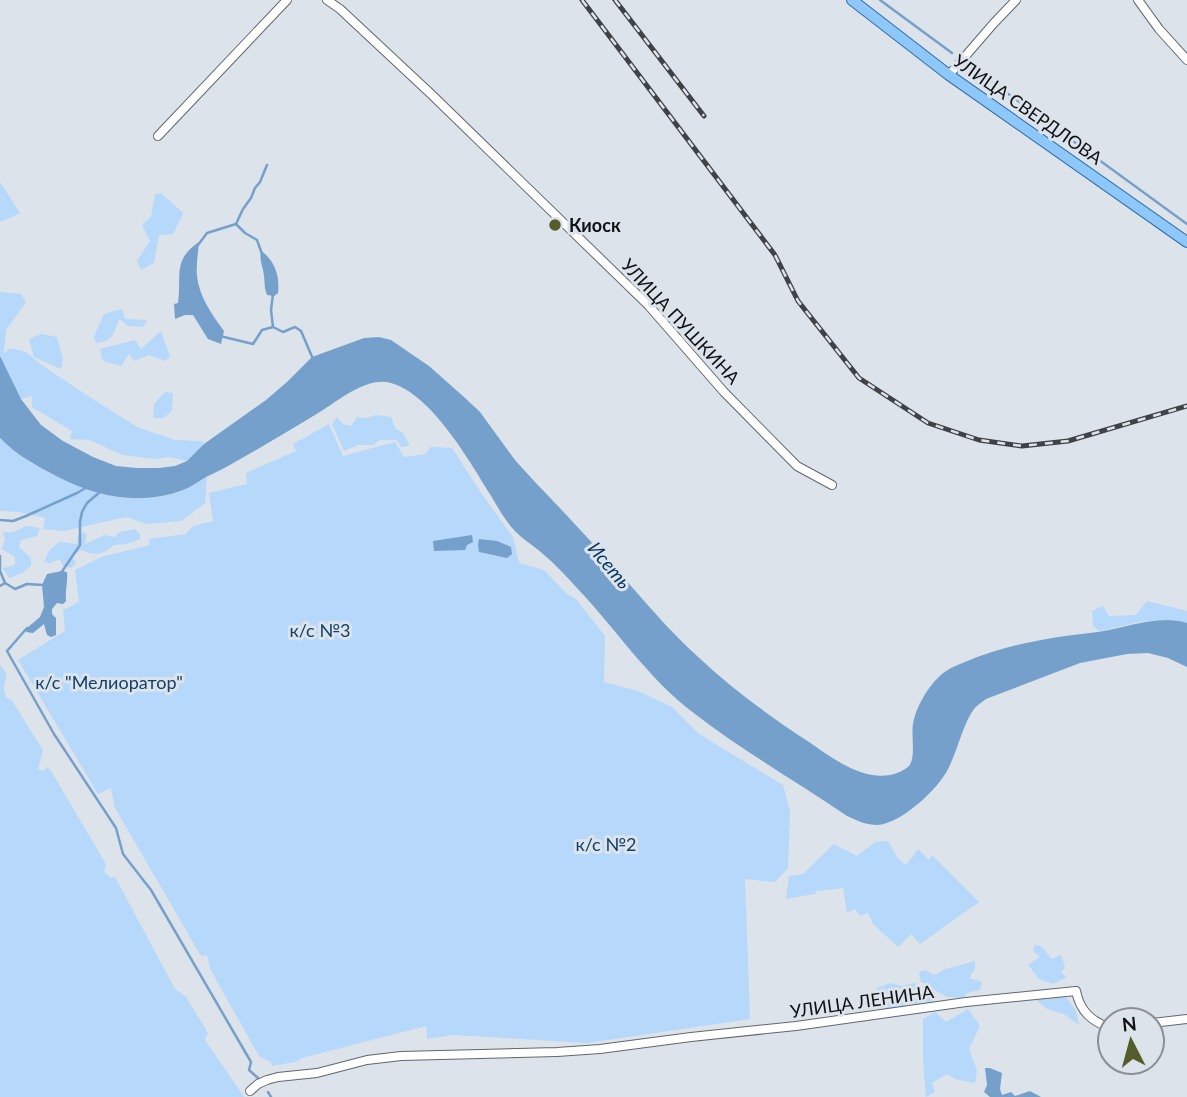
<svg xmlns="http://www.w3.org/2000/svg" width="1187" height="1097" font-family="Lato,sans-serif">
<rect width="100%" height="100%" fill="#dde3eb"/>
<g fill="#b6d8fa">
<polygon points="0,182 20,213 1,222 0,219"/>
<polygon points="161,193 183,213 173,234 159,235 154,263 141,270 137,261 150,241 142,225 151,217 155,194"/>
<polygon points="0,292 21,294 26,302 6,330 4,353 10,348 26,352 43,366 85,394 137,427 175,440 202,441 204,444 187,461 169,457 156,459 122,455 90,440 70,439 72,431 32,407 32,396 21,399 2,362 0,356"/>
<path d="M 122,309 L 125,319 L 147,320 L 143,327 L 128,326 L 119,319 C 113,334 114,341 96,343 L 94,336 L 104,314 Z"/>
<polygon points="161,331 170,356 165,361 149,355 134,361 129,354 121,366 103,361 100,349 135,340 141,349"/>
<polygon points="41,334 57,337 63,359 61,369 34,357 29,339"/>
<polygon points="165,392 173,393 172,411 163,418 153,418 154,404"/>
<polygon points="376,415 391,417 396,429 403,433 410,446 401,447 397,440 380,440 373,445 358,445 344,451 332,424 337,417 343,424 351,426 357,417 367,418"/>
<polygon points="329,424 343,456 395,442 404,457 426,454 430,447 452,448 481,493 513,537 519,563 544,570 567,594 575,598 605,636 604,682 638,691 672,707 699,734 783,785 790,811 788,868 775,882 745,879 750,1019 587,1043 454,1035 427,1039 426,1026 302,1058 295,1062 272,1066 271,1062 259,1056 210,969 207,955 201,956 115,808 111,788 98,794 18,660 65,631 63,610 79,602 75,570 101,557 150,545 149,539 186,534 193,526 213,521 209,493 247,484 246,473 296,451 293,444"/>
<path d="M 0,438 C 14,453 31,463 48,472 C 91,495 136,508 183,490 C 191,487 199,482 207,477 L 205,503 L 181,521 L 147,524 L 126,517 L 64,531 L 43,529 L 45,518 L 19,512 L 0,511 Z"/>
<polygon points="26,526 40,528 37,536 21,540 19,547 31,558 31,566 22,573 9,578 3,568 15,565 15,557 2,549 5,539 3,532 13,532"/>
<path d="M 135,529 L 140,534 L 140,539 L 127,544 L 114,545 C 103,555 94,556 81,550 L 71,556 L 76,563 L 71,568 L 63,566 L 60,559 L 50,563 L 44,562 L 49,551 L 59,542 L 77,544 L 78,535 L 83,532 L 87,535 L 85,544 L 105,535 L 114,537 L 120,532 Z"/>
<path d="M 1147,601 L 1187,611 L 1187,623 C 1160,615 1127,625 1100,631 L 1093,626 L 1092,611 L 1103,606 L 1109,616 L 1136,615 Z"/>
<path d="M 0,665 C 10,676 5,677 4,689 C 4,690 6,697 7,699 L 11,699 L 43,750 L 38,769 L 43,771 L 47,767 L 51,771 L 106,864 L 104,872 L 111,878 L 115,877 L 175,989 L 186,997 L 208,1033 L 205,1040 L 244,1097 L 0,1097 Z"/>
<polygon points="888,841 897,857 906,865 918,849 929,860 932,855 979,902 920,944 911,934 898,947 873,924 868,913 860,916 855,909 847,913 843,888 816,891 815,894 786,899 789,876 803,874 834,844 857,856 875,842"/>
<polygon points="1035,945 1041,946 1052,959 1061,955 1065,967 1061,972 1067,977 1053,984 1039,979 1028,965 1040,957 1033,951"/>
<polygon points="975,961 975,969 969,978 982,982 980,990 967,993 963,998 947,997 921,982 919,972 925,970 935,975 946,969"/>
<polygon points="890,983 902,986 914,983 927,993 938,996 933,1003 879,1010 875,998 877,988"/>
<polygon points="1066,997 1076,1011 1079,1025 1064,1014 1047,1009 1036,1000"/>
<polygon points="968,1009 980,1026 969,1049 977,1071 975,1083 955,1079 947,1074 932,1083 935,1092 926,1097 923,1061 923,1019 935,1012 946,1022"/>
</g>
<g fill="#75a0cb">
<path d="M 199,242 C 198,253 196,265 197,276 C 199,296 212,315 224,331 L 221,344 L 208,339 L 193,315 L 185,315 L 175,319 L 174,304 L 178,303 C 182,276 172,260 199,242 Z"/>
<path d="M 261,251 C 275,260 280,277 278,293 L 274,296 L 267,295 C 264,287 265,284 264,276 C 263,266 259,261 261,251 Z"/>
<path d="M 379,337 L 391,340 L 429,366 L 464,397 L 480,412 L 515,460 L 534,481 C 567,515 599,550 631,586 C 652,610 673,634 696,655 C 731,688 769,716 809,742 C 832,758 861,780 890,775 C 896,774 905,770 909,766 C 916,758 911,735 913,724 C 916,707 928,686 942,674 C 948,669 957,665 965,662 C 1007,644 1053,637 1098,632 C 1127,628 1158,614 1187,623 L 1187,667 L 1168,658 L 1148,653 L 1127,654 L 1080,663 L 986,699 C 982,702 977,705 974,709 C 962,726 958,750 948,769 C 938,789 902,823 878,825 C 866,825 858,821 847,816 C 797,782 743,751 695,714 C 648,679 617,630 577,588 C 566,576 555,564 543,554 C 533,545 522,539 514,530 C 504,519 497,506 490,494 C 469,460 431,394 391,383 C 369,376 341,398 323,410 C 294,428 265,445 235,462 C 225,468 216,472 206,477 C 198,482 191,487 183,490 C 141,506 97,497 58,477 C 37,466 16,455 0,438 L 0,356 L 21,399 L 41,425 L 63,441 L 93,457 L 116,466 L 137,468 L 159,468 L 175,466 L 187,461 L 204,444 L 266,400 L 287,382 L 312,357 L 364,338 Z"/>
<polygon points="472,535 473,542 467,545 465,550 434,551 433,541"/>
<polygon points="479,539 497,541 511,547 512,554 507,558 479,552 478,545"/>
<path d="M 62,571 L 67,572 C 68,581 65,591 66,601 L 63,604 L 57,603 L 52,609 L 52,614 L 56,618 L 56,635 L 51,637 L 47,635 L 44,624 L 33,633 L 26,632 L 27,628 L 40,617 L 44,607 L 42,585 L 47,574 Z"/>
<polygon points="985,1068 990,1068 1002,1073 1000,1089 1002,1095 1011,1092 1015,1096 1030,1091 1041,1097 990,1097 984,1092 987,1085"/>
</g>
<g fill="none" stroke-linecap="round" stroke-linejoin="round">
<g stroke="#75a0cb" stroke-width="2.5">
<polyline points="880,0 952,53"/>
<polyline points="981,74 1187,224"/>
<polyline points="236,224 245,233 257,240 262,254"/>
<polyline points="198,245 207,233 236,224 243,209 251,198 255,188 260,182 267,165"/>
<polyline points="273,294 271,310 273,327 283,332 295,327 301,331 313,359"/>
<polyline points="220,336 253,344 262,330 273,327"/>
<polyline points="0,520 13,521 26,516 77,493 84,489 86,486"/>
<polyline points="0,556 0,571 5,583"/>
<polyline points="61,573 80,545 80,522 82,512 87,503 100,492"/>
<polyline points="0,586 5,583 15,589 27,584 43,585"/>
<polyline points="27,628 7,651 54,734 116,828 123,854 151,890 251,1062 249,1070 259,1079"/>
<polyline points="268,1092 271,1097"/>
</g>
<defs>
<g id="minor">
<polyline points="327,0 340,9 431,94 649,306 724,392 797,466 832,485"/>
<polyline points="1138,0 1159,29 1187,60"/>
<polyline points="949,75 994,23 1016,0"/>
<polyline points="158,136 287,0"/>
<polyline points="1152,1023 1187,1019"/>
<path d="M 250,1091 L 258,1084 L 267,1080 L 278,1077 L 317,1073 L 367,1060 L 401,1056 L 557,1052 L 600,1049 L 691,1037 L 796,1026 L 966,1002 L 1076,991 C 1080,1011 1091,1021 1110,1028"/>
</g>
<polyline id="major" points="852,0 949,75 1187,242"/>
</defs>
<use href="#minor" stroke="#61676d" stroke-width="10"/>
<use href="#major" stroke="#306fa8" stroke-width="12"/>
<use href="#minor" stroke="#fff" stroke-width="8"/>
<use href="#major" stroke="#8ec7fa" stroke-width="10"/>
<defs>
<g id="rail">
<polyline points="582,0 775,255 798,301 859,378 928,423 979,440 1022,446 1068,441 1187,406"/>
<polyline points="615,0 704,116"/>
</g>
</defs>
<use href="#rail" stroke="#3f4246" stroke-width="5"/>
<use href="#rail" stroke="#dde3eb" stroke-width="2.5" stroke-dasharray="8" stroke-linecap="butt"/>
</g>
<circle fill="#555d2b" stroke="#dde3eb" stroke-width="2.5" cx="555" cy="225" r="7"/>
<g text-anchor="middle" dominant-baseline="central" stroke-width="6" stroke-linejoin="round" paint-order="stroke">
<g font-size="18" fill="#0f1214" stroke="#dde3eb">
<text transform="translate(1028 109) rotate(35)">УЛИЦА СВЕРДЛОВА</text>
<text transform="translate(681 321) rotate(47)">УЛИЦА ПУШКИНА</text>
<text transform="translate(862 1001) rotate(-8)">УЛИЦА ЛЕНИНА</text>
</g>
<g font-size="18" font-weight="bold" fill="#0f1214" stroke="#dde3eb" text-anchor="start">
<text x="569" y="225">Киоск</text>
</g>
<g font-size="18" fill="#114069" stroke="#dde3eb">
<text x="320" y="630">к/с №3</text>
<text x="109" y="682">к/с "Мелиоратор"</text>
<text x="606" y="844">к/с №2</text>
</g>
<g font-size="19" font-style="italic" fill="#03365e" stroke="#dde3eb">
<text transform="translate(610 565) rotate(50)">Исеть</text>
</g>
</g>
<g transform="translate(1131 1041) rotate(354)"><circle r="33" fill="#dde3eb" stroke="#8b8f95" stroke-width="2"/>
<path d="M0-5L12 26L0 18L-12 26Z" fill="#555d2b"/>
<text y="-10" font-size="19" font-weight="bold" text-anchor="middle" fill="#0f1214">N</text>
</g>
</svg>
